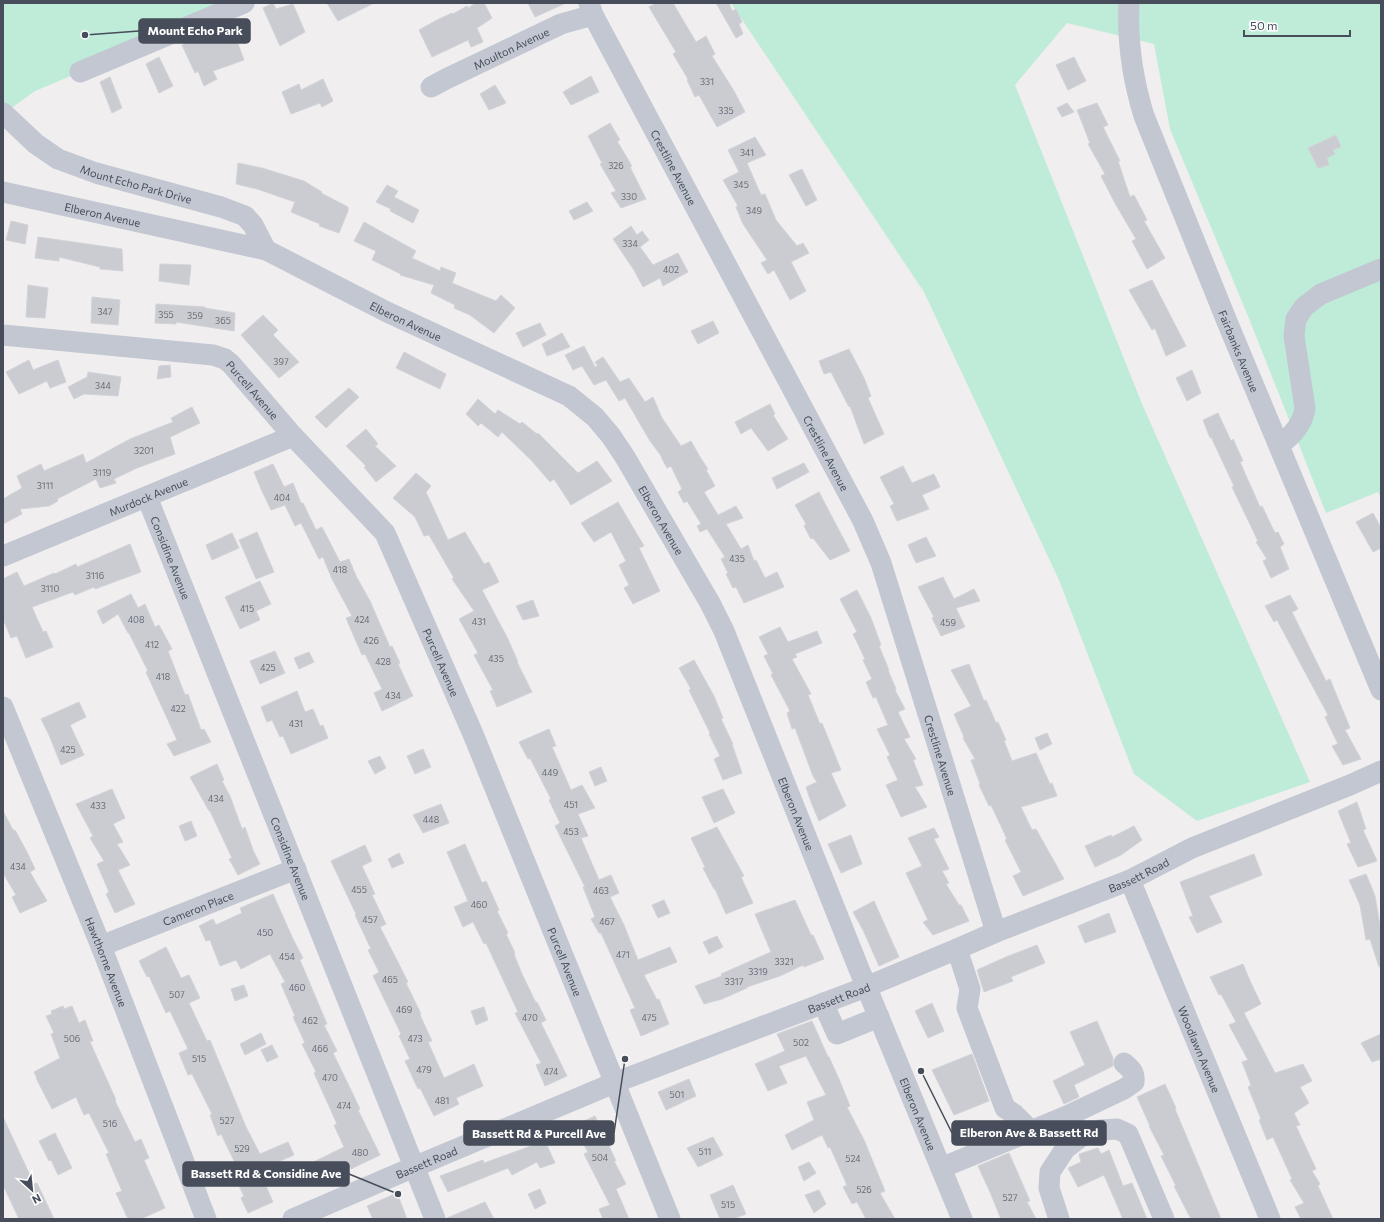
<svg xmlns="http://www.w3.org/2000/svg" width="1384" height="1222" font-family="Commissioner,sans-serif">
<rect width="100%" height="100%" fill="#f0eeee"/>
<g fill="#beecd8">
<polygon points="3,3 244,3 35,91 3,114"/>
<polygon points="731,3 1381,3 1381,498 1378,492 1326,513 1248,316 1170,129 1154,44 1067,23 1015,85 1142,404 1310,782 1197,821 1134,774 1059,580 924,292"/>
</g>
<g fill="#cbccd2" stroke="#d2d3d9">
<polygon points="273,3 276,9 293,4 305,32 280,46 263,8"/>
<polygon points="327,3 374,3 338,21"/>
<polygon points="476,3 484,3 492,18 477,28 483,42 471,47 468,40 432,57 419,30 437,20 452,13 453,14 467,6 468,8"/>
<polygon points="528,3 566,3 535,17"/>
<polygon points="656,3 673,3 696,42 706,36 715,54 712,56 734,91 745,112 717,127 699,95 695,97 687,80 688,79 673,54 676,52 649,7"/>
<polygon points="716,3 729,3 732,11 736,9 742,22 739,24 743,34 736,38"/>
<polygon points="232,28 244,60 213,71 217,79 204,86 198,71 195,73 182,45 200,37 202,40"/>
<polygon points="159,57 173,86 159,93 146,64"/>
<polygon points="1074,57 1086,81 1068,90 1056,65"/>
<polygon points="591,76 599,92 571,105 563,92"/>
<polygon points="110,77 122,108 112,113 100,82"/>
<polygon points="323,79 333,101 322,107 320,103 291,114 282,92 299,84 301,90"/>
<polygon points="495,85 506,103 489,110 480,94"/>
<polygon points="1067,103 1074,112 1062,117 1057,108"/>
<polygon points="1097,103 1108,125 1103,127 1120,161 1118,161 1130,197 1134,195 1147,220 1144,221 1165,258 1147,269 1132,241 1136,239 1116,205 1101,176 1105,174 1088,144 1090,143 1077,110"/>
<polygon points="610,123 620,140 617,141 632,166 630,167 646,199 621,208 611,193 616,191 600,164 602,163 588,136"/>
<polygon points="1336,135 1341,147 1333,150 1335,154 1327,158 1329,165 1318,168 1308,148"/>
<polygon points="755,137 766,155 747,163 761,195 765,194 776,220 797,246 803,243 809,253 791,262 806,291 790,300 774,270 768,274 761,263 767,260 743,224 736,207 738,206 723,180 739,172 728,150"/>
<polygon points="238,163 262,168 304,181 322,192 321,193 348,207 348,211 339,233 319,226 320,224 291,212 295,202 257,189 236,184"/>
<polygon points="802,169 817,200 806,206 789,175"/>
<polygon points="387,185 398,191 394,197 419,210 413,223 390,211 391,209 376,202"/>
<polygon points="587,202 593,211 574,220 569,211"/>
<polygon points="11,221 28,225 25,244 6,240"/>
<polygon points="364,222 416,251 412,258 440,271 441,267 456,273 452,283 496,301 501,295 515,308 494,333 470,315 454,308 455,305 431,293 434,285 400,275 401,274 372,260 376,251 354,241"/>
<polygon points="631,226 637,235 642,231 649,240 640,247 653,265 678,253 688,272 663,286 660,278 643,287 634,270 613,239"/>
<polygon points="38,237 122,249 123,271 100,269 100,267 59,257 59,261 35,258"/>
<polygon points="160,264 191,265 189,285 159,281"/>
<polygon points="1152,280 1186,346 1166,356 1155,328 1152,330 1129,290"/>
<polygon points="28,285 48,288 45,318 26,317"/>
<polygon points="92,297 120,300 118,325 91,323"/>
<polygon points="156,304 205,307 205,308 235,313 234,331 176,322 176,324 155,323"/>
<polygon points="263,315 278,330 273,335 299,362 279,378 241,335"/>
<polygon points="713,321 719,333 698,344 691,331"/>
<polygon points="540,323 546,335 523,347 516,333"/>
<polygon points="562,333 570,347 547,356 542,344"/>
<polygon points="584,346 595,367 598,366 595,362 603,357 620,382 629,378 645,402 653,397 662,418 681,446 691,441 700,457 708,469 706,470 715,486 704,492 718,515 736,506 743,518 726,524 741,549 748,545 754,561 756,560 765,578 777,572 784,587 744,603 736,587 733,588 726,574 728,573 721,559 725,557 707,529 700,532 697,526 701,524 687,501 684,503 678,492 682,489 671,466 667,468 661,457 662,457 650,441 625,398 619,401 606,380 594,385 582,366 573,370 565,355"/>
<polygon points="849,349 864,378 871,396 868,398 884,434 864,444 850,406 849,407 831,372 824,374 819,361"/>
<polygon points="404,352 446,374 440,389 396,368"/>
<polygon points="29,360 33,370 58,360 66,382 50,388 47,381 19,394 6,372"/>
<polygon points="170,365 171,377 157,379 159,366"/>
<polygon points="1192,370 1201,393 1187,401 1176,378"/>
<polygon points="88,372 121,377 118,396 84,394 74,399 68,387 87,377"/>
<polygon points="349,388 359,397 326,428 315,417"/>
<polygon points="478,399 495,414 498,410 520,424 522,422 537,434 538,433 578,473 597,461 612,481 571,505 554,479 550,482 532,461 502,432 498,437 481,423 478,426 466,414"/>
<polygon points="770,404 775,414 773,415 788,439 768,451 751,428 741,434 735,422"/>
<polygon points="192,407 200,423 170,437 175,454 137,468 114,479 116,483 100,488 96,479 57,499 58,501 49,506 20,509 22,514 3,524 3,499 22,488 17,476 41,464 44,471 83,454 86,463 130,439 173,422 171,418"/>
<polygon points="1218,413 1231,441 1233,439 1243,461 1240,462 1260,507 1262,506 1275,533 1278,532 1284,544 1280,547 1289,569 1271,578 1263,561 1267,559 1256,542 1258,541 1232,487 1234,486 1211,437 1210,438 1203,420"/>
<polygon points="366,429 378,444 375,446 396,466 376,482 364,467 366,466 346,446"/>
<polygon points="804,463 809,472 777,489 772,478"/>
<polygon points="273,464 284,487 293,483 301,503 303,503 316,530 322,527 340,562 349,559 356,576 370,601 390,647 392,646 400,663 398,664 413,696 382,711 374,693 382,689 365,654 362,655 355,639 346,618 352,616 332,579 323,557 319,559 301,523 295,526 285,505 271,510 261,489 254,472"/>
<polygon points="903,466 912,483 934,474 940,487 922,495 929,509 897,521 890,506 894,504 880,477"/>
<polygon points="416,473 431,486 426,492 448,540 465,532 484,564 489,562 499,582 482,590 508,639 518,662 517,662 532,692 497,707 490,691 493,690 474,655 478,653 459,619 474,611 452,579 454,578 429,535 424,536 415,517 393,498"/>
<polygon points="819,492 850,551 830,560 813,538 811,539 804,526 806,524 795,505"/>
<polygon points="618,502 644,546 639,548 660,591 633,604 624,588 629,585 619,565 626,561 611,532 594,542 581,523"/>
<polygon points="1373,513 1381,528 1381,548 1373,552 1356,522"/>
<polygon points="257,532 274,572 256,579 239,540"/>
<polygon points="232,533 239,548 212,560 206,545"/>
<polygon points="926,537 936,556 916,563 908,545"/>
<polygon points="130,544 141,572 95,589 94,587 75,595 73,592 32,607 43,632 46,631 53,647 26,658 17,636 11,638 3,619 3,579 17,572 24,586 54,573 55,574 76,564 77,567"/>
<polygon points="943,577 954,599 974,589 980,601 956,608 965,627 941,636 932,618 934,617 918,587"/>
<polygon points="260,581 271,604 256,611 260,620 240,629 225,597"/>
<polygon points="857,590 871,618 881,645 879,646 889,670 888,670 896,689 895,690 905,709 898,712 910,737 904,739 916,759 913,760 923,785 915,787 927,807 901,817 886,785 898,780 887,757 890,755 877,729 888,725 876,697 873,698 866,682 872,679 863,660 865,659 853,634 857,632 840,599"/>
<polygon points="131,594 138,608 145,604 155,627 159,625 172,649 168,651 185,695 188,694 201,730 204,729 211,742 174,756 167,744 177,740 146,672 148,671 129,633 128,633 118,614 103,624 97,611"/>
<polygon points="1290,595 1298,609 1292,612 1326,681 1330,679 1350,728 1345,730 1361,759 1343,765 1332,746 1338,744 1325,717 1328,715 1277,620 1274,622 1265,606"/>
<polygon points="533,600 539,616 523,620 516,606"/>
<polygon points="780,627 788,642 817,631 822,643 795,654 797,657 792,659 811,694 808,695 820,724 822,723 841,770 831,773 846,806 819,821 811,802 806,787 817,782 813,776 795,728 792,729 787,713 790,711 771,675 773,674 764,656 768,654 759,637"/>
<polygon points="275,651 285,673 260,684 250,661"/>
<polygon points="309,652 314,662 299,669 294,658"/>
<polygon points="694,660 714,696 723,718 721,719 733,744 732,744 742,773 723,780 714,759 720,756 709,734 710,733 689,690 691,689 679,668"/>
<polygon points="969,664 984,701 986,700 996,723 998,722 1006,740 1004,741 1012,761 1036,753 1050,784 1052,783 1057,796 1021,807 1032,830 1036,829 1064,879 1023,896 1013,876 1021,872 1005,840 1007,839 991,805 989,806 979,785 980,784 971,760 975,759 963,738 964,737 954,714 971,706 951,670"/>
<polygon points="297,691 305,712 313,709 320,726 323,725 328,738 291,754 283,736 280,737 272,720 267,722 261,707"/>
<polygon points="79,702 86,717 70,725 84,755 61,765 49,735 41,719"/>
<polygon points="549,729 556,746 552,747 571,790 582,785 595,808 578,814 588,836 581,838 599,880 611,875 619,893 610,897 624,925 638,960 670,947 677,962 644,975 657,1000 659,999 669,1024 641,1036 630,1010 635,1008 601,933 599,933 591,919 595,917 583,887 585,887 555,826 560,823 549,800 551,799 530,758 528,759 519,742"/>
<polygon points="1047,733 1052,744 1040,750 1035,738"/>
<polygon points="423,749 431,767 415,774 407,756"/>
<polygon points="380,756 386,768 375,774 368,761"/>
<polygon points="217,764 224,780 222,781 230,796 242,829 245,827 253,850 260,864 238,875 229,859 232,858 210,811 209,811 190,777"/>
<polygon points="601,767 607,781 595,786 589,772"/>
<polygon points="112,789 125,818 113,824 123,842 117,844 130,865 118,870 135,904 115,913 106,894 109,892 97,864 104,861 90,838 93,836 76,804"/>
<polygon points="723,789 735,813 714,823 702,797"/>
<polygon points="1357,802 1366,829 1363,830 1377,861 1358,867 1347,844 1351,843 1338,811"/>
<polygon points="441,804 449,823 423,833 413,815"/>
<polygon points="3,811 13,830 15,830 27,852 35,869 30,872 47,901 20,913 12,897 16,895 3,873"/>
<polygon points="191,821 197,836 185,841 179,826"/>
<polygon points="1134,826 1142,840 1121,855 1095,867 1085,846 1111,835 1112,837"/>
<polygon points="717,827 744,876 741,877 753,903 726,914 715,889 714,889 703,868 705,867 691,838"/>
<polygon points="934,828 939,837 934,839 949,869 942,871 949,883 946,884 959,905 961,905 969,921 933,935 923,922 928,920 906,873 922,866 908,838"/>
<polygon points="851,835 862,864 841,873 828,844"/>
<polygon points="465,844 482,883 486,881 499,910 497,911 508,933 506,934 515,953 514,954 522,974 536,1003 537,1002 546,1020 541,1023 567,1076 545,1086 536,1065 541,1063 515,1013 518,1012 486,943 484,944 473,922 463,927 454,907 468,901 447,852"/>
<polygon points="365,845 372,861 362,866 375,894 372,895 386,924 380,927 408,982 406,983 421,1014 420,1015 432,1041 428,1042 444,1078 474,1064 483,1086 456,1098 459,1104 434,1116 420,1088 418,1089 405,1061 410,1059 399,1036 401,1034 373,976 379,972 368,950 371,949 355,915 356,914 331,861"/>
<polygon points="399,853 404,863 392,868 388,859"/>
<polygon points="1254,854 1262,875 1209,896 1222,922 1197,933 1189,917 1193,916 1180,882"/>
<polygon points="1366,874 1375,896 1381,932 1381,966 1379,967 1370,939 1366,940 1360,905 1349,880"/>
<polygon points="273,894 293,939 303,958 300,960 327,1024 324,1025 337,1051 333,1053 350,1088 360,1109 358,1110 380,1155 351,1169 347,1162 298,1185 293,1172 344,1147 334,1125 337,1124 314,1073 316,1072 302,1044 305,1043 293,1017 295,1016 281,984 285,982 270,954 241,969 236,960 220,966 210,940 206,941 199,926 213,919 216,925 242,913 240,908"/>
<polygon points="664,900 670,913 658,918 652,905"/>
<polygon points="795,900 811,935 813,935 824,959 804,967 803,965 780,976 747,987 747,988 722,999 704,1004 695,986 722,976 721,974 771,952 755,914"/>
<polygon points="874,901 899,957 879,966 863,930 853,912"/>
<polygon points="1109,913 1116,932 1085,943 1078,926"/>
<polygon points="717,936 723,947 709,954 703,942"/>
<polygon points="1037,945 1045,963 1011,977 1013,981 984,992 977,970 1006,957"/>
<polygon points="166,947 181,978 189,975 200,998 189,1003 207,1041 210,1040 246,1127 260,1154 288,1142 294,1155 259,1170 273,1202 248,1213 241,1198 244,1196 235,1178 241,1175 221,1134 218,1136 210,1115 212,1114 192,1074 188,1075 179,1053 188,1049 170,1011 166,1013 149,976 147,977 139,961"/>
<polygon points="1243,964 1251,983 1261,1004 1244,1013 1275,1073 1303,1064 1312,1081 1300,1087 1309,1103 1294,1113 1300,1125 1296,1126 1316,1169 1312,1171 1320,1184 1318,1186 1333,1219 1301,1219 1295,1207 1304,1203 1290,1180 1292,1179 1273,1137 1267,1140 1259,1120 1261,1119 1248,1087 1251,1085 1242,1062 1248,1060 1229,1025 1236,1022 1221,994 1219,995 1210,977"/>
<polygon points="244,985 248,996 235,1001 231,989"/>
<polygon points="932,1003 944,1031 928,1038 915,1011"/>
<polygon points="63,1006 64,1009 72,1006 79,1023 85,1020 93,1041 90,1042 116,1100 115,1101 135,1142 141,1139 149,1158 144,1160 165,1208 141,1219 128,1219 116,1193 122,1191 106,1154 109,1153 89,1113 84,1115 76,1097 52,1109 36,1078 37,1078 34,1072 60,1058 51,1034 54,1033 46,1016 52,1014 51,1011"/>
<polygon points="484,1007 488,1020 476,1025 471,1011"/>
<polygon points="812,1021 828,1057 829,1057 839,1079 850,1106 847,1107 864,1140 885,1191 880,1193 895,1219 866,1219 857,1202 852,1204 843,1187 847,1185 830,1147 828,1148 822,1135 792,1150 785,1135 814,1120 807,1102 826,1095 806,1056 779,1066 787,1083 768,1091 755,1064 785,1051 777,1034"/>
<polygon points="1097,1021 1113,1058 1113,1066 1074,1085 1079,1097 1064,1104 1053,1081 1085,1065 1070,1032"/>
<polygon points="261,1033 266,1044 245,1055 240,1044"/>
<polygon points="1381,1034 1381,1059 1372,1062 1361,1043"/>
<polygon points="272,1045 278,1057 267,1062 261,1050"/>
<polygon points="972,1054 989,1101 954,1115 932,1070"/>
<polygon points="689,1079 696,1096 666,1110 658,1092"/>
<polygon points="1165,1084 1176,1108 1175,1109 1221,1219 1191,1219 1174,1186 1176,1186 1161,1156 1164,1155 1149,1126 1150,1126 1137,1097"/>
<polygon points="595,1116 616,1161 614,1161 626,1184 616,1189 629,1219 603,1219 599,1209 610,1205 584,1154 588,1152 573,1126"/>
<polygon points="3,1117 34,1184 37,1183 54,1219 19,1219 3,1185"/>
<polygon points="55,1133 72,1168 58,1175 51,1160 49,1161 39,1141"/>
<polygon points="713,1137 723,1155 698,1167 687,1148"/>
<polygon points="545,1141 555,1163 540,1168 537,1162 512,1175 508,1168 448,1192 440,1176 483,1160 484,1163"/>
<polygon points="1098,1148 1101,1154 1109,1150 1123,1186 1132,1183 1147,1219 1123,1219 1104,1175 1078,1187 1068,1168 1081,1162 1079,1154"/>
<polygon points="1009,1153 1030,1201 1027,1202 1036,1219 1001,1219 990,1192 978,1166"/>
<polygon points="809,1162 816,1173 804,1181 798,1167"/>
<polygon points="733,1185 746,1214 733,1219 720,1219 710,1195"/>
<polygon points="540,1189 546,1203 535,1209 528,1194"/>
<polygon points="819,1190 826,1204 814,1213 805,1195"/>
<polygon points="397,1193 407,1219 373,1219 367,1206"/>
<polygon points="485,1202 494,1219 447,1219 447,1218"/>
</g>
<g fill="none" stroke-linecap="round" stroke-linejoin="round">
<g stroke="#c2c7d2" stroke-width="21">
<path id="s1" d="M 589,3 L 593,15 L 863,521 L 881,563 L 996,932"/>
<path id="s2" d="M 1129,3 C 1127,41 1133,80 1144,116 L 1228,324 L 1381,690"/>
<polyline points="80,72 244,3"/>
<path id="s3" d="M 431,87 L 446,79 L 561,24 L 593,15"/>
<path id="s4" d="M 3,113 L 36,144 L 58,159 L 96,173 L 221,207 L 245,216 L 253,225 L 266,250"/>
<path id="s5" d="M 3,192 L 266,250 L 387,312 L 569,396 L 595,417 L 611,436 L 625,457 L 710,603 L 724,631 L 859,969 L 962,1219"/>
<path id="s6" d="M 3,335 L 213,355 L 225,359 L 231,364 L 293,436 L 385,533 L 473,734 L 670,1219"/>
<path d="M 1279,445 C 1292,436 1303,424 1305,408 L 1294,336 L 1296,319 L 1304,307 L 1321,294 L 1381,269"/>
<path id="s7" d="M 147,497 L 435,1219"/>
<path id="s8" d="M 3,556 L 293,436"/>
<path id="s9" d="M 3,707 L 101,946 L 206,1219"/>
<path id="s10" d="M 1130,880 L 1270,1219"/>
<path id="s11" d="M 101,946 L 296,869"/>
<polyline points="957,949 970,989 967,1008 1005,1108 1014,1114 1031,1131"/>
<polyline points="823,1003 837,1034 879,1017"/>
<path d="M 941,1168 L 1067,1116 L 1124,1089 L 1134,1082 C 1135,1072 1131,1069 1124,1063"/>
<path id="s12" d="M 293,1219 L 414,1167 L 614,1083 L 866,987 L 957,949 L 996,932 L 1130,880 L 1192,848 L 1350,785 L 1381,771"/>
<polyline points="1059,1219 1049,1188 1050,1172 1065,1149 1082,1136 1100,1130 1117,1129 1128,1134 1164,1219"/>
</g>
</g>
<g text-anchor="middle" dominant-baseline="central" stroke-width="4" stroke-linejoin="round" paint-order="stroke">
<g font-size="9" fill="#686d78">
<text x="707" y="81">331</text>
<text x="726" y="110">335</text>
<text x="747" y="152">341</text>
<text x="616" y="165">326</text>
<text x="741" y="184">345</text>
<text x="629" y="196">330</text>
<text x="754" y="210">349</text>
<text x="630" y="243">334</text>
<text x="671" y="269">402</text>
<text x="105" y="311">347</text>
<text x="166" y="314">355</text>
<text x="195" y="315">359</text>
<text x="223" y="320">365</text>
<text x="281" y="361">397</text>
<text x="103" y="385">344</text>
<text x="144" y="450">3201</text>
<text x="102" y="472">3119</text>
<text x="45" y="485">3111</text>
<text x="282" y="497">404</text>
<text x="737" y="558">435</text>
<text x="340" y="569">418</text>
<text x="95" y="575">3116</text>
<text x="50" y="588">3110</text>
<text x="247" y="608">415</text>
<text x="136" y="619">408</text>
<text x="362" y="619">424</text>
<text x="479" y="621">431</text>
<text x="948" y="622">459</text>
<text x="371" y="640">426</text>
<text x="152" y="644">412</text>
<text x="496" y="658">435</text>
<text x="383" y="661">428</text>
<text x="268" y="667">425</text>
<text x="163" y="676">418</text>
<text x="393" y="695">434</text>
<text x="178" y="708">422</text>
<text x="296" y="723">431</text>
<text x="68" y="749">425</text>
<text x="550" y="772">449</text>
<text x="216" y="798">434</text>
<text x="571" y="804">451</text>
<text x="98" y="805">433</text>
<text x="431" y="819">448</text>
<text x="571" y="831">453</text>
<text x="18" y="866">434</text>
<text x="359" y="889">455</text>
<text x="601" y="890">463</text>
<text x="479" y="904">460</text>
<text x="370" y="919">457</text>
<text x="607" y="921">467</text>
<text x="265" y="932">450</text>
<text x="623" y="954">471</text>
<text x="287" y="956">454</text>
<text x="784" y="961">3321</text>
<text x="758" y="971">3319</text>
<text x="390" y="979">465</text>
<text x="734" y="981">3317</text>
<text x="297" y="987">460</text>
<text x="177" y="994">507</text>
<text x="404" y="1009">469</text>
<text x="530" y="1017">470</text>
<text x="649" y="1017">475</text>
<text x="310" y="1020">462</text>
<text x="72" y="1038">506</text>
<text x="415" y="1038">473</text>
<text x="801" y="1042">502</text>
<text x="320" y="1048">466</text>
<text x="199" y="1058">515</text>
<text x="424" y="1069">479</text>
<text x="551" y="1071">474</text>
<text x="330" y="1077">470</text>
<text x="677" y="1094">501</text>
<text x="442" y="1100">481</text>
<text x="344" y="1105">474</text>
<text x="227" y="1120">527</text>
<text x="110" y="1123">516</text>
<text x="242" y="1148">529</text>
<text x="705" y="1151">511</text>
<text x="360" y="1152">480</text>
<text x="600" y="1157">504</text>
<text x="853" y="1158">524</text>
<text x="864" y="1189">526</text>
<text x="1010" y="1197">527</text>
<text x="728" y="1204">515</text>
</g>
<g font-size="11" fill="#474d5a" stroke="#fff">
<text stroke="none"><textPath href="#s3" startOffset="89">Moulton Avenue</textPath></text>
<text stroke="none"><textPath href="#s1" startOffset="185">Crestline Avenue</textPath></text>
<text stroke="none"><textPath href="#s4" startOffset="154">Mount Echo Park Drive</textPath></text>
<text stroke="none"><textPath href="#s5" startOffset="102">Elberon Avenue</textPath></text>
<text stroke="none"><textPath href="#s5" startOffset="426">Elberon Avenue</textPath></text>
<text stroke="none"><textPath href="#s2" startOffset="368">Fairbanks Avenue</textPath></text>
<text stroke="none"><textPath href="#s6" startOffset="265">Purcell Avenue</textPath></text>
<text stroke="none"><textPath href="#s1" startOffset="509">Crestline Avenue</textPath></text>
<text stroke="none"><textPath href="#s8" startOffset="157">Murdock Avenue</textPath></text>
<text stroke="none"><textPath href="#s5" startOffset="762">Elberon Avenue</textPath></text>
<text stroke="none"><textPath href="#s7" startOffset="65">Considine Avenue</textPath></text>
<text stroke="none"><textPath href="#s6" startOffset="601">Purcell Avenue</textPath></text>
<text stroke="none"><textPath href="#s1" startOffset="833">Crestline Avenue</textPath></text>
<text stroke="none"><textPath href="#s5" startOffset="1086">Elberon Avenue</textPath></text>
<text stroke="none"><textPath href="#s7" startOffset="389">Considine Avenue</textPath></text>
<text stroke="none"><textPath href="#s12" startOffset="913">Bassett Road</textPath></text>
<text stroke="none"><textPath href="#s11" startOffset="104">Cameron Place</textPath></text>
<text stroke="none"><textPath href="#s9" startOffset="275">Hawthorne Avenue</textPath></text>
<text stroke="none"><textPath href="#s6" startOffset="925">Purcell Avenue</textPath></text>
<text stroke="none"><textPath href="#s12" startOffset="589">Bassett Road</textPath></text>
<text stroke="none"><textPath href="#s10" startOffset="183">Woodlawn Avenue</textPath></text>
<text stroke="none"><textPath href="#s5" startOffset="1410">Elberon Avenue</textPath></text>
<text stroke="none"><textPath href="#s12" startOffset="145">Bassett Road</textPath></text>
</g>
</g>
<path fill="none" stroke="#474d5a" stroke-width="1.5" d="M85 35L139 31M921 1071L952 1133M625 1059L614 1133M398 1194L349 1174"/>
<g fill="#474d5a" stroke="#fff" stroke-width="1.5">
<circle cx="85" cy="35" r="4"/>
<circle cx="921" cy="1071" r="4"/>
<circle cx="625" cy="1059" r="4"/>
<circle cx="398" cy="1194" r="4"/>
</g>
<g fill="#474d5a" stroke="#474d5a" stroke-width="1.5">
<rect x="139" y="19" width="111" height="24" rx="4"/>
<rect x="952" y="1121" width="154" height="24" rx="4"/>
<rect x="464" y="1121" width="150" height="24" rx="4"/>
<rect x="183" y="1162" width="166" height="24" rx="4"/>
</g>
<g font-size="12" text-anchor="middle" font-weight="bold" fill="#fff">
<text x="195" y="35">Mount Echo Park</text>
<text x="1029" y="1137">Elberon Ave &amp; Bassett Rd</text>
<text x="539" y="1138">Bassett Rd &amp; Purcell Ave</text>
<text x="266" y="1178">Bassett Rd &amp; Considine Ave</text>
</g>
<rect width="1384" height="1222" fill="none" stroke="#474d5a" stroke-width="8"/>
<g transform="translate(32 1190) rotate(153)" stroke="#ffffff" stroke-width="3" paint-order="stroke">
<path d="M0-3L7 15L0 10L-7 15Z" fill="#474d5a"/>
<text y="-6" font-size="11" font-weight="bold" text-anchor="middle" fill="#474d5a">N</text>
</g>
<path d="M1244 30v6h106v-6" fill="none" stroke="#474d5a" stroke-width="2"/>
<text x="1250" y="30" font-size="12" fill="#474d5a" stroke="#ffffff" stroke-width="3" paint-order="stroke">50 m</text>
</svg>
